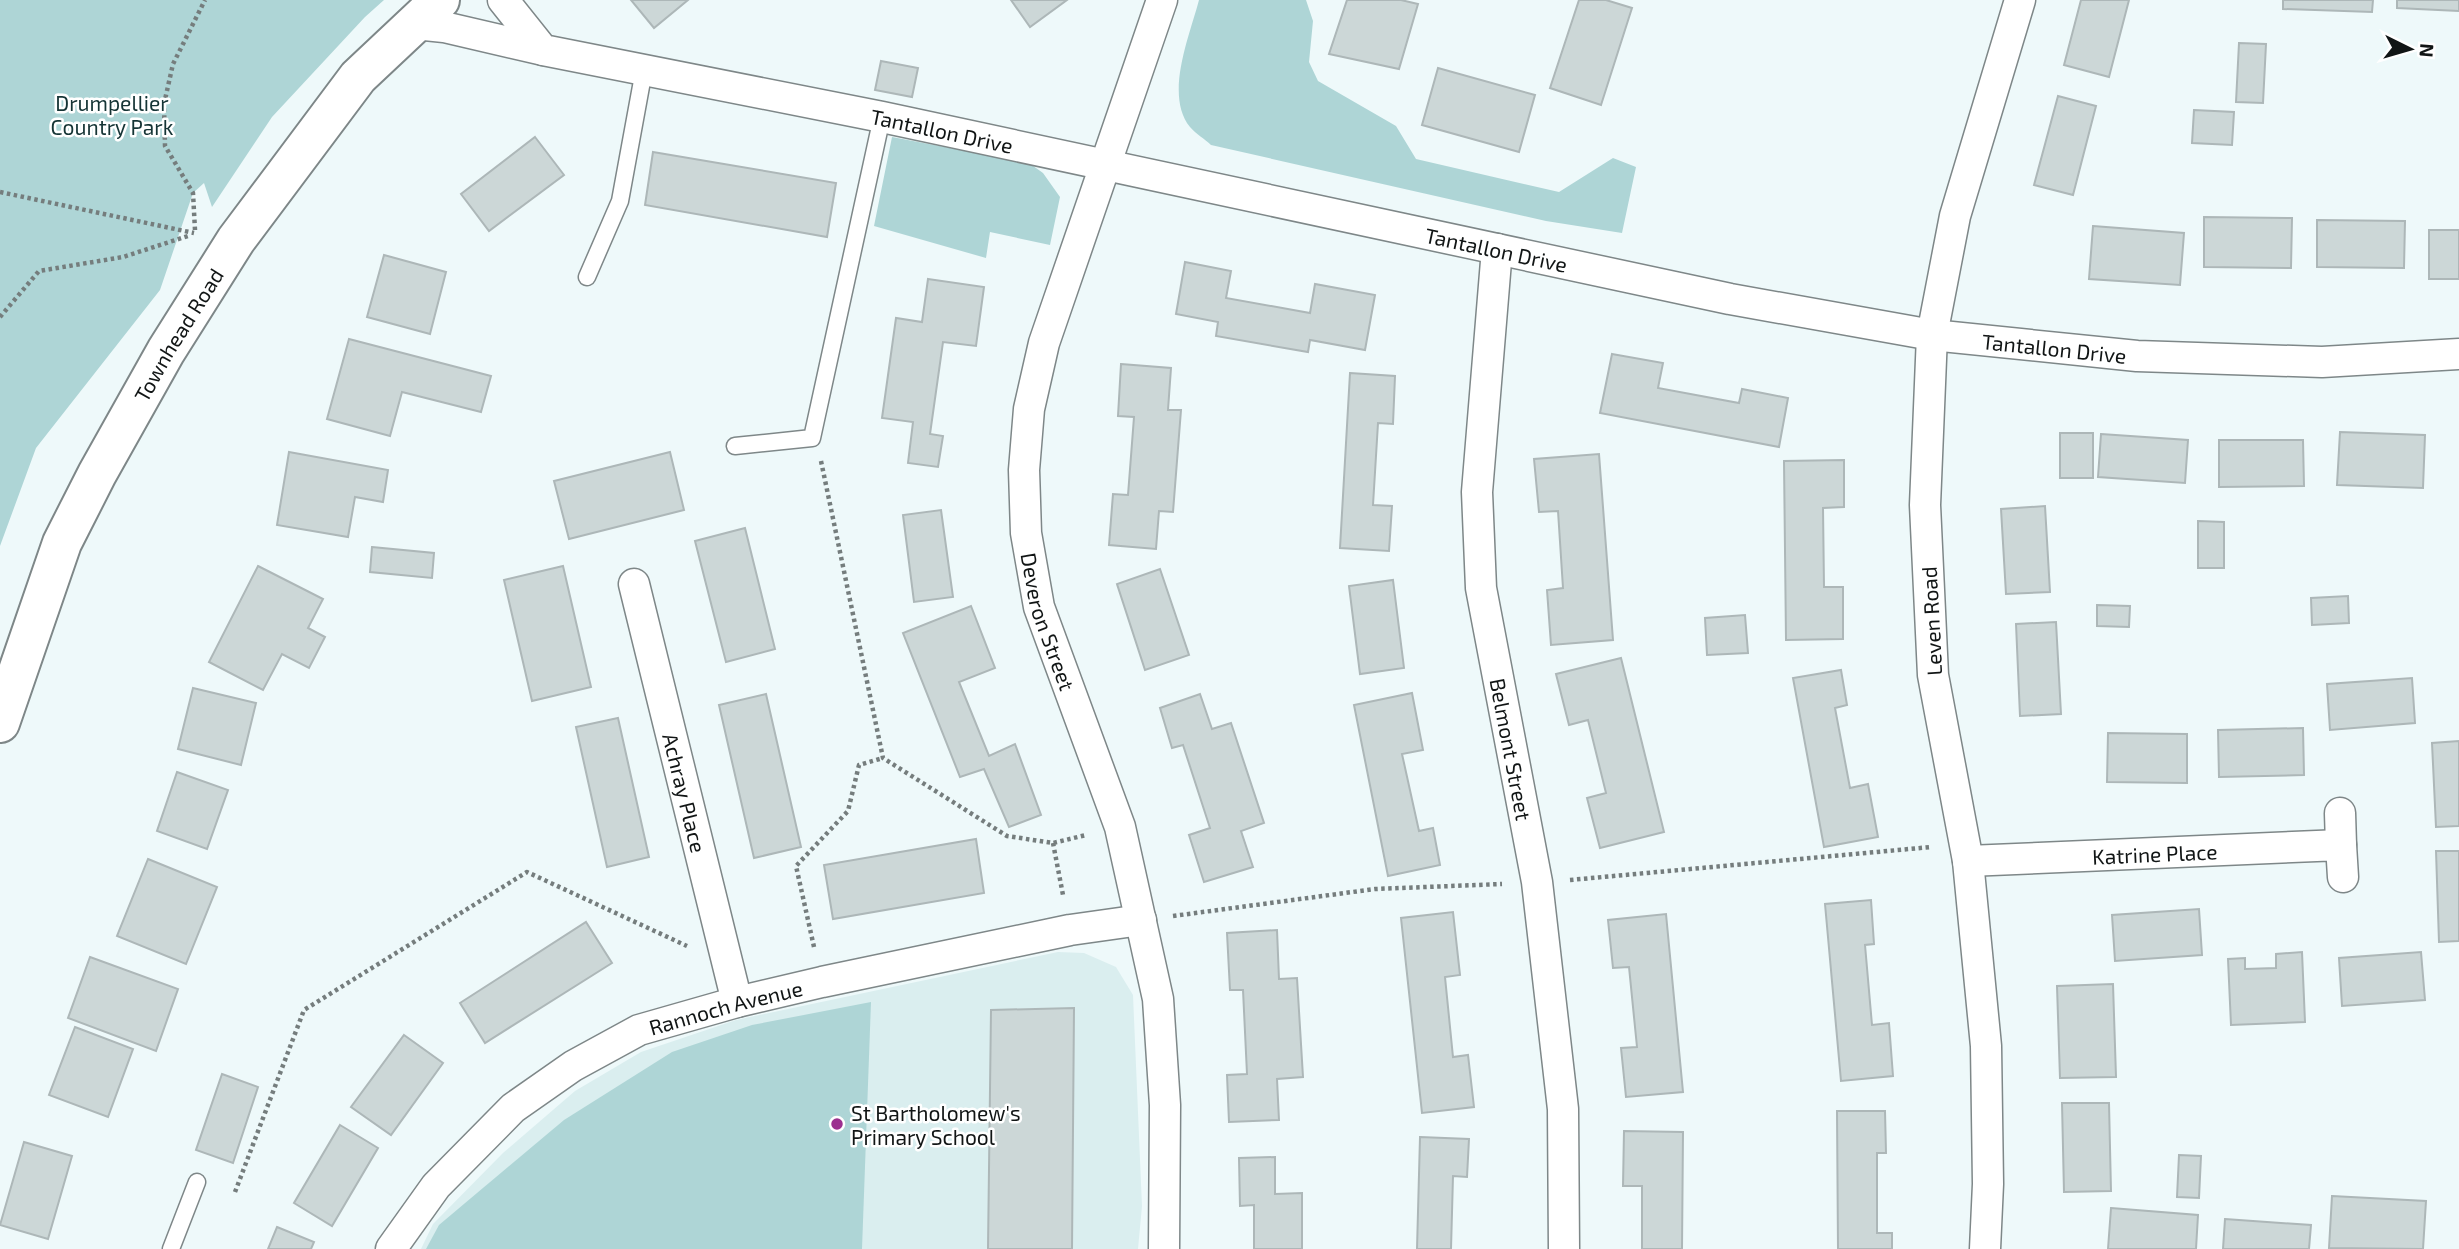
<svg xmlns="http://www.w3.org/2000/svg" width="2459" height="1249" font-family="'Exo 2',sans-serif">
<rect width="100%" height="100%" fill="#eef9fa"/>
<polygon fill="#daeeef" points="1058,952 1084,953 1116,967 1133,995 1142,1206 1138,1249 421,1249 433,1224 503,1153 575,1091 641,1052 736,1020"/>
<g fill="#aed5d6">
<polygon points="0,0 384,0 365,17 272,117 212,207 204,183 193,193 160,290 36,448 0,546"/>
<path d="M 1199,0 L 1306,0 L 1313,21 L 1309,62 L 1318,81 L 1396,126 L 1416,159 L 1559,192 L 1613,158 L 1636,167 L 1622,233 L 1546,221 L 1211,145 C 1205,139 1196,134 1190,127 C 1164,95 1190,35 1199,0 Z"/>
<polygon points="892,137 1029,163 1043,173 1060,197 1050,245 990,232 986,258 874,226"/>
<polygon points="871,1002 862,1249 426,1249 439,1225 564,1120 672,1052 752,1025"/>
</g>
<g fill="#ccd7d7" stroke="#adb7b8" stroke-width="2">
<polygon points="631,0 688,0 654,28"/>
<polygon points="1011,0 1067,0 1030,27"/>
<polygon points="1347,0 1401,0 1418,4 1399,69 1329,54"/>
<polygon points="1579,0 1606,0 1632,8 1601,105 1550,88"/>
<polygon points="2081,0 2129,0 2109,77 2064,65"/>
<polygon points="2283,0 2373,0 2372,12 2283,9"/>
<polygon points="2397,0 2459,0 2459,11 2397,8"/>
<polygon points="2239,43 2266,44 2263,103 2236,102"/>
<polygon points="881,61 918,68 912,97 875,90"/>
<polygon points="1438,68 1535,95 1519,152 1422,125"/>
<polygon points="2058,96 2096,106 2073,195 2034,185"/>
<polygon points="2194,110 2234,112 2232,145 2192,143"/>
<polygon points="535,137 564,175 489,231 461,194"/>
<polygon points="653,152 836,183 827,237 645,205"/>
<polygon points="2204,217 2292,218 2291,268 2204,267"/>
<polygon points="2317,220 2405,221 2404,268 2317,267"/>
<polygon points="2093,226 2184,233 2180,285 2089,279"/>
<rect x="2429" y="230" width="30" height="49"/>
<polygon points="384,255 446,272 430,334 367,317"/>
<polygon points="1185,262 1231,271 1226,298 1310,313 1315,284 1375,295 1365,350 1310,340 1308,352 1216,336 1218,322 1176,314"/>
<polygon points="928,279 984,287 976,346 943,342 930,434 943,436 938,467 908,463 913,422 882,418 896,318 922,322"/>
<polygon points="349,339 491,376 481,412 402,392 390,436 327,419"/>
<polygon points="1612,354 1663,363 1658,388 1739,403 1742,389 1788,398 1779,447 1600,413"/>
<polygon points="1121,364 1171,368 1168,410 1181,410 1173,512 1159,511 1156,549 1109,545 1113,494 1128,495 1134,417 1118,416"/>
<polygon points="1350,373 1395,376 1393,424 1378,423 1373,505 1392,506 1389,551 1340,548"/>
<polygon points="2340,432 2425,435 2423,488 2337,485"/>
<rect x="2060" y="433" width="33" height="45"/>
<polygon points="2101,434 2188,440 2185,483 2098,477"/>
<polygon points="2219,440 2303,440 2304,486 2219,487"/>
<polygon points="289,452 388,470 383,502 355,497 348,537 277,525"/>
<polygon points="670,452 684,510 569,539 554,481"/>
<polygon points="1599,454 1613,640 1551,645 1547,590 1563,588 1558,511 1539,512 1534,459"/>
<polygon points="1844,460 1844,507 1823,508 1824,587 1843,587 1843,639 1786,640 1784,461"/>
<polygon points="2045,506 2050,592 2006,594 2001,509"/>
<polygon points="941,510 953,597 914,602 903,515"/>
<polygon points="2198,521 2224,522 2224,568 2198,568"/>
<polygon points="745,528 775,649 726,662 695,541"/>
<polygon points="372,547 434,553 432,578 370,572"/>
<polygon points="258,566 323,599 308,628 325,637 309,668 282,654 263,690 209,662"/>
<polygon points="563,566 591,687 532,701 504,580"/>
<polygon points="1160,569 1189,655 1145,670 1117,584"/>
<polygon points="1393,580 1404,668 1360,674 1349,586"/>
<polygon points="2348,596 2349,623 2312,625 2311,598"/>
<polygon points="2097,605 2130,606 2129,627 2097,626"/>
<polygon points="971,606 995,668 959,682 989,756 1015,744 1041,815 1009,827 984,769 960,777 903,633"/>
<polygon points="1745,615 1748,653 1707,655 1705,618"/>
<polygon points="2056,622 2061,714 2020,716 2016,624"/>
<polygon points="1621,658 1664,832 1600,848 1587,798 1606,793 1588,720 1569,725 1556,674"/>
<polygon points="1841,670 1847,705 1835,708 1850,788 1868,784 1878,837 1824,847 1793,678"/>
<polygon points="2412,678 2415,723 2330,730 2327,684"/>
<polygon points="193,688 256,703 241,765 178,749"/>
<polygon points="1412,693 1423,750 1402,754 1419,831 1433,828 1440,865 1388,876 1354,705"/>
<polygon points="766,694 801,847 754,858 719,705"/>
<polygon points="1200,694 1212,729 1231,723 1264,823 1241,831 1253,867 1204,882 1189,835 1210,828 1183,745 1172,748 1160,708"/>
<polygon points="618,718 649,857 607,867 576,727"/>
<polygon points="2303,728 2304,775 2219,777 2218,730"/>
<polygon points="2108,733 2187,734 2187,783 2107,782"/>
<polygon points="2459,741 2459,826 2436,827 2432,743"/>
<polygon points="177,772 228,790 207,849 157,831"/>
<polygon points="976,839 984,893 833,919 824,865"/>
<polygon points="2436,851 2459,851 2459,941 2439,942"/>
<polygon points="148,859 217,887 186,964 117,936"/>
<polygon points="1871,900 1874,944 1865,945 1872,1025 1889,1023 1893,1076 1841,1081 1825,904"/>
<polygon points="2199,909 2202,955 2115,961 2112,915"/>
<polygon points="1453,912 1460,975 1445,977 1453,1057 1468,1055 1474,1107 1422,1113 1401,918"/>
<polygon points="1666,914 1683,1092 1626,1097 1621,1048 1637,1047 1629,967 1613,968 1608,920"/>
<polygon points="586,922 612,963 485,1043 460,1003"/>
<polygon points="1277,930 1279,979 1297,978 1303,1077 1277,1079 1279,1120 1229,1122 1227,1075 1247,1074 1243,990 1230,990 1227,933"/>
<polygon points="2302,952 2305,1022 2231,1025 2228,959 2245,958 2245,969 2276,968 2276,954"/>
<polygon points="2421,952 2425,1000 2342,1006 2339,958"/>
<polygon points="90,957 178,989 156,1051 68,1018"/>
<polygon points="2113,984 2116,1077 2060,1078 2057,986"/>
<polygon points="1074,1008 1072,1249 988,1249 991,1010"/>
<polygon points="75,1027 133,1049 108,1117 49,1095"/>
<polygon points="404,1035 443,1063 391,1135 351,1107"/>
<polygon points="222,1074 258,1087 233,1163 196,1150"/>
<polygon points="2062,1103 2109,1103 2111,1191 2064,1192"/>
<polygon points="1837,1111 1885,1111 1886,1153 1877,1153 1877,1233 1892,1233 1892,1249 1838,1249"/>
<polygon points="340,1125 378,1148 332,1226 294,1203"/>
<polygon points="1624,1131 1683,1132 1682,1249 1642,1249 1642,1186 1623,1186"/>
<polygon points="1420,1137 1469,1139 1467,1177 1453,1176 1451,1249 1417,1249"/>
<polygon points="24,1142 72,1156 48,1239 0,1225"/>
<polygon points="2179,1155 2201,1156 2199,1198 2177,1197"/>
<polygon points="1275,1157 1275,1194 1302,1193 1302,1249 1254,1249 1254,1205 1240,1206 1239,1158"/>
<polygon points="2332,1196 2426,1201 2423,1249 2329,1248"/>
<polygon points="2111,1208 2198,1215 2196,1249 2108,1249"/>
<polygon points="2225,1219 2311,1225 2309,1249 2223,1249"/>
<polygon points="277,1227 314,1242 311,1249 268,1249"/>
</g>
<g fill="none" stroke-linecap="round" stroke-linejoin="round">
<defs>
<g id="service">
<polyline points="587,277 620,201 644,70"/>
<polyline points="735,446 812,438 882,117"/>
<polyline points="171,1249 197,1182"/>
</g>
<g id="minor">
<path id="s1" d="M 503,0 L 543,50 L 882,117 L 1730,299 L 1932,335 L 2137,356 L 2322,362 L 2459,354"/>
<path id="s2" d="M 1162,0 L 1044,343 L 1029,409 L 1024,470 L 1026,533 L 1039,607 L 1120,827 L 1158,999 L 1165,1105 L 1164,1249"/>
<polyline points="415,24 444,27 543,50"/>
<path id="s3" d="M 1497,249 L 1477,492 L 1481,588 L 1537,882 L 1563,1109 L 1564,1249"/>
<path id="s4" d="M 634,584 L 737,1002"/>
<polyline points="2340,813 2341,845"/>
<path id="s5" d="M 1968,861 L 2341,845 L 2343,877"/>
<path id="s6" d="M 391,1249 L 436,1186 L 513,1108 L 573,1066 L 639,1030 L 737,1002 L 822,982 L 1070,930 L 1141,920"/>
<polyline points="1985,1249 1988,1184 1986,1046 1968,861 1933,675 1925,505 1932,335 1955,216 2020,0"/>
</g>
<g id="tertiary">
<path id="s7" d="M 0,723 L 62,543 L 97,474 L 166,351 L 236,240 L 358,77 L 440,0"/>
</g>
</defs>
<use href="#service" stroke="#7e8788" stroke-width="19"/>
<use href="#minor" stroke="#7e8788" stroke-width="33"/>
<use href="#tertiary" stroke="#7e8788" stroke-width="42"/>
<g stroke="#757d7d" stroke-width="4.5" stroke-dasharray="3.5 3.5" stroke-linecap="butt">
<polyline points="0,192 194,233"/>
<polyline points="195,230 193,193 165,146 164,104 173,64 205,0"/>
<polyline points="0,317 39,271 123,257 191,235"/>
<polyline points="821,461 883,758 1007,836 1053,843 1086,835"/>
<polyline points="1053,843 1063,895"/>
<polyline points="1570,880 1931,847"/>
<polyline points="1173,916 1375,889 1502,884"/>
<polyline points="814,947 796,866 848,811 859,765 883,758"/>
<polyline points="235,1192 304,1010 527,872 687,946"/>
</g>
<use href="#service" stroke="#fff" stroke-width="16"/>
<use href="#minor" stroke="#fff" stroke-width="30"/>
<use href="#tertiary" stroke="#fff" stroke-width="38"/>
</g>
<circle fill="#9c2f8f" stroke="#fff" stroke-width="2.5" cx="837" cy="1124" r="7"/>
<g text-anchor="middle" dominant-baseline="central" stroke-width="5" stroke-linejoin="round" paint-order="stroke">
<g font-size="21" fill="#153435" stroke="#fff">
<text x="112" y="102">Drumpellier<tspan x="112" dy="24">Country Park</tspan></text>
</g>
<g font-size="21" fill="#111515" stroke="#fff">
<text stroke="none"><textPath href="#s1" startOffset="471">Tantallon Drive</textPath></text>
<text stroke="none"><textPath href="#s1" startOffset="1038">Tantallon Drive</textPath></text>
<text stroke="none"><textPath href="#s7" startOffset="429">Townhead Road</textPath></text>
<text stroke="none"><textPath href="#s1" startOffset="1605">Tantallon Drive</textPath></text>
<text stroke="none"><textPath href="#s2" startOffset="646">Deveron Street</textPath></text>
<text transform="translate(1931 621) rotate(-93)">Leven Road</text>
<text stroke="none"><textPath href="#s3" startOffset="504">Belmont Street</textPath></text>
<text stroke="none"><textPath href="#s4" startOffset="215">Achray Place</textPath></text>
<text stroke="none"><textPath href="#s5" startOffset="187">Katrine Place</textPath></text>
<text stroke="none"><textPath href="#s6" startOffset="425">Rannoch Avenue</textPath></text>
</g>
<g font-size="21" fill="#111515" stroke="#fff" text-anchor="start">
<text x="851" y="1112">St Bartholomew's<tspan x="851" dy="24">Primary School</tspan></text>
</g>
</g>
<g transform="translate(2410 49) rotate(95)" stroke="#ffffff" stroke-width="5" paint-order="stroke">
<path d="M0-5L12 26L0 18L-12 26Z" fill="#111515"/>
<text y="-10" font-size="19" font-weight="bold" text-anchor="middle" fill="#111515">N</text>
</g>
</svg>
